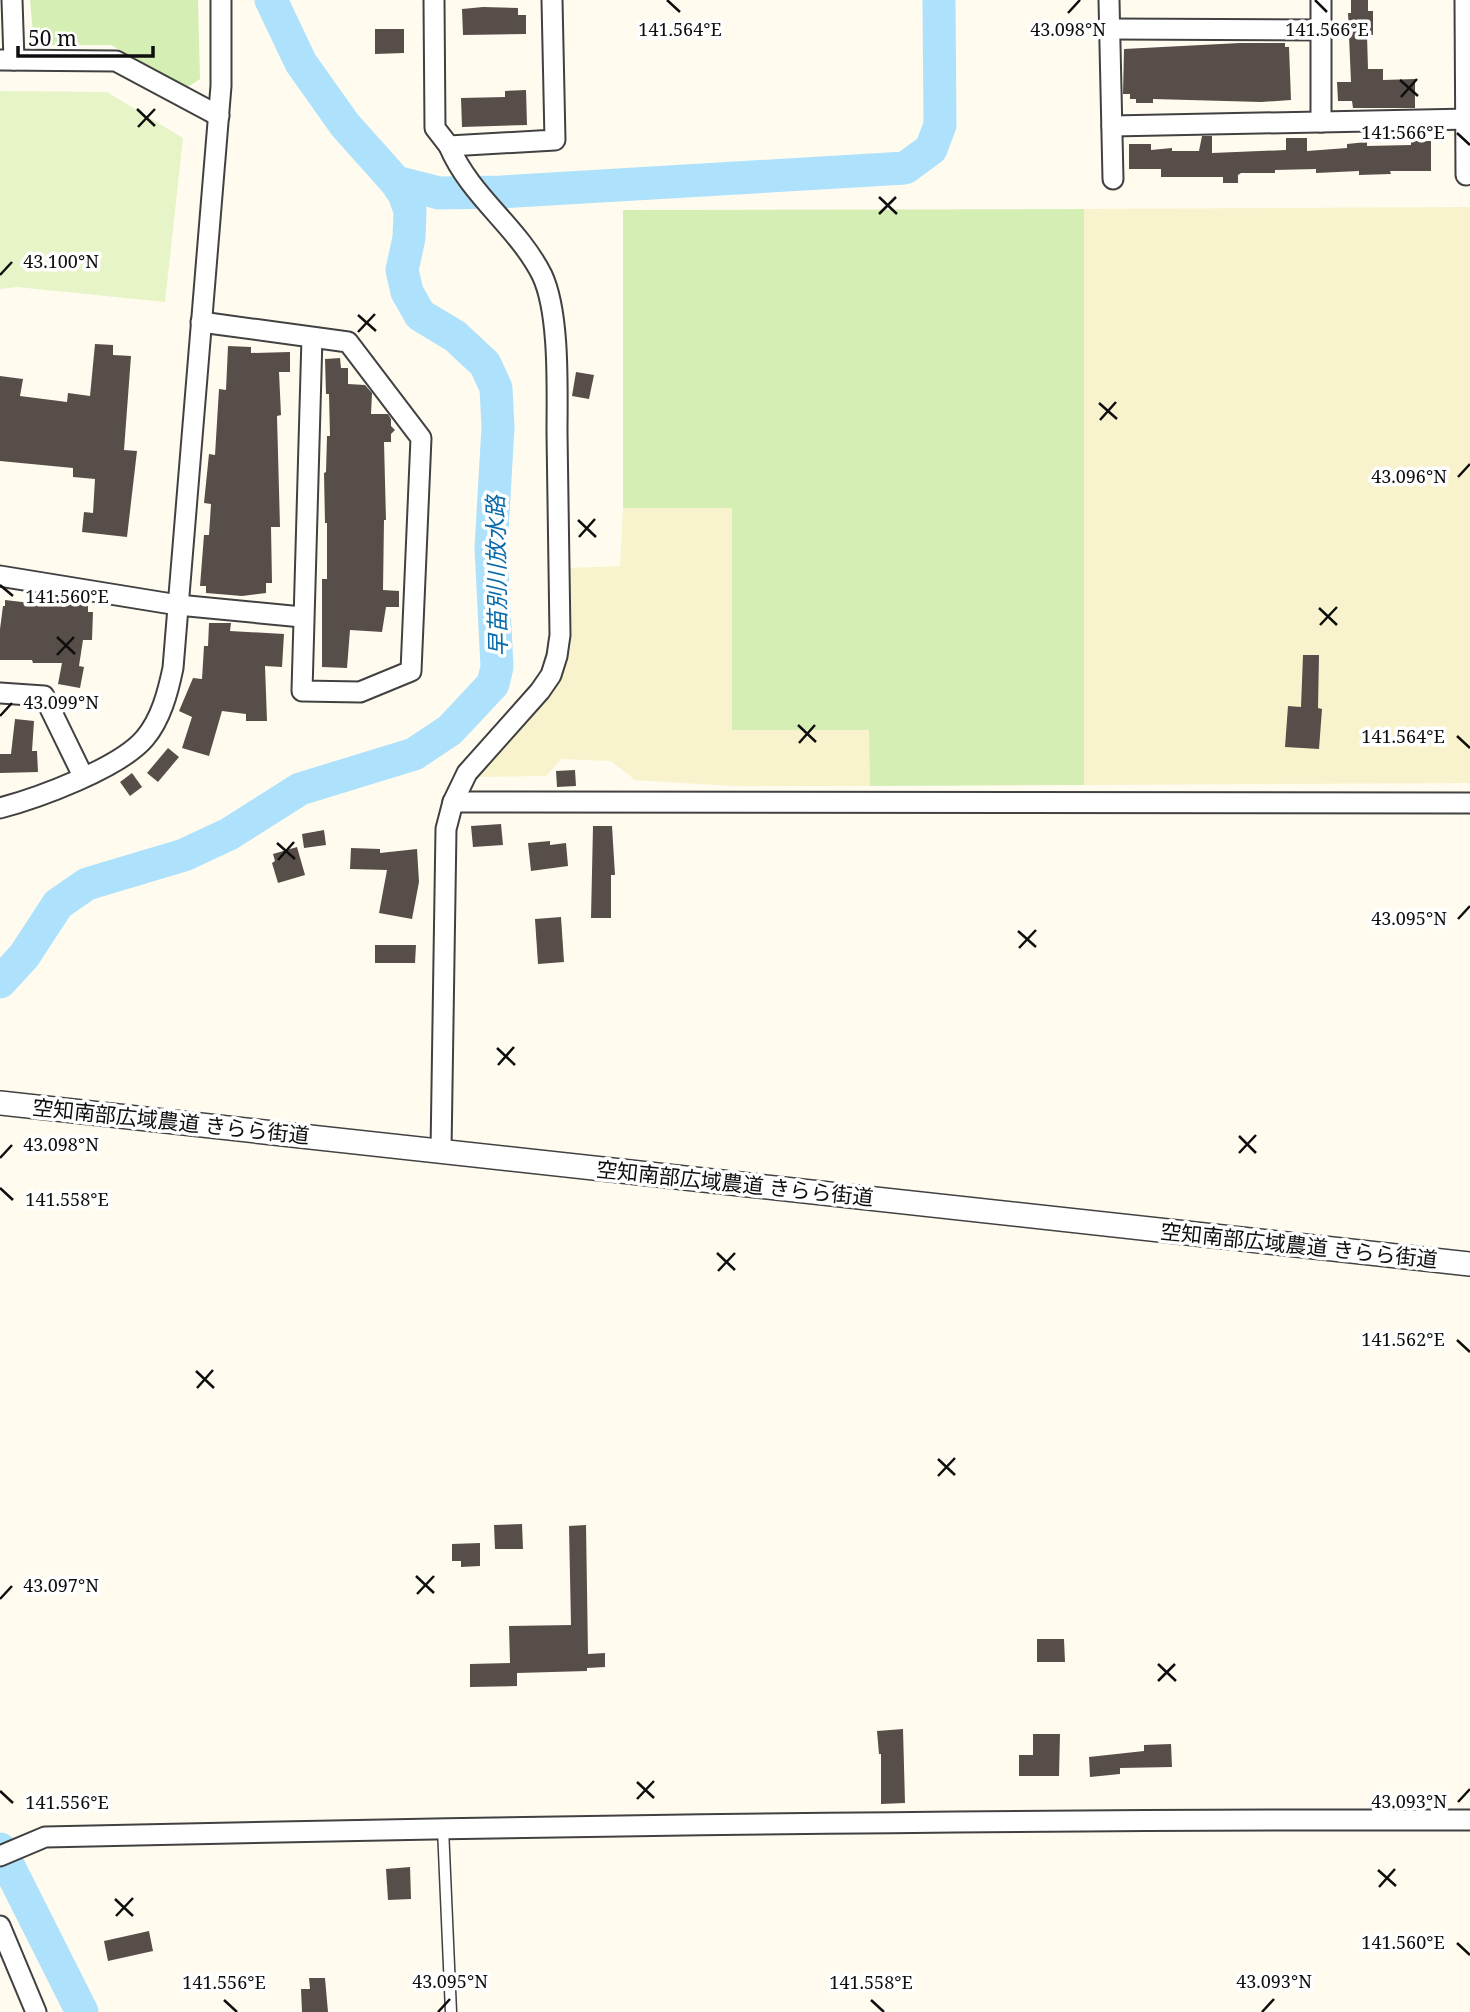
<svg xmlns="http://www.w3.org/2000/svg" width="1470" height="2012" font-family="'Noto Serif','Noto Sans JP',serif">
<rect width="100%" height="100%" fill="#fffbef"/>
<g fill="#f8f3cc">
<polygon points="1470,207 1470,783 1084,785 1084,209"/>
<polygon points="623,508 732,508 732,730 870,730 870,786 732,786 635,780 611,761 561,759 546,776 475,777 558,684 571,647 570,568 620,566"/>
</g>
<g fill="#d4eeb4">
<polygon points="30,0 198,0 200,79 186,88 111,45 34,45"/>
<polygon points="1084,209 1084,785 870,786 869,730 732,730 732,508 623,508 623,210"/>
</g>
<polygon fill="#e6f4c7" points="0,91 107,92 183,138 165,302 17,287 0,289"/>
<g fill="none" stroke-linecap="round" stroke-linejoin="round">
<g stroke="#aee2fc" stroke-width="33">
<polyline points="396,182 439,193 501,192 905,168 931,149 940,125 939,0"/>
<polyline points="0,982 24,956 58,904 87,884 184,855 229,834 300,789 414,754 450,730 493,684 497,667 491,548 498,427 496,388 485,364 455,336 420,315 407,292 402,270 409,238 410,211 404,194 396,182 345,125 301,63 271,0"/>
<polyline points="0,1849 82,2012"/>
</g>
</g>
<g fill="#584e49">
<polygon points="1351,0 1368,0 1368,11 1373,11 1373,35 1367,35 1368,69 1383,69 1383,80 1415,79 1415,108 1353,108 1352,101 1338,101 1337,82 1351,82 1348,13 1351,13"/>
<polygon points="483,7 518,8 518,15 526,15 526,34 463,35 462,9"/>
<polygon points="375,29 404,29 404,53 375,54"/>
<polygon points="1240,43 1285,43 1285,47 1289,47 1291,100 1261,102 1153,99 1153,103 1136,103 1136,99 1130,99 1130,94 1123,94 1124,49"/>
<polygon points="526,90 527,125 462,127 461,98 505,97 505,91"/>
<polygon points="1202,136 1212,136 1212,153 1286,150 1286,138 1307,138 1307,151 1347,148 1347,144 1367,142 1367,146 1411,145 1411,141 1431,141 1431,171 1390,171 1391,174 1359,175 1359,171 1316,173 1316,169 1275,170 1275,173 1241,173 1238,175 1238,183 1223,183 1223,177 1161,177 1161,169 1129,169 1129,144 1151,144 1151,150 1172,148 1172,151 1199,151"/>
<polygon points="95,344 113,345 113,355 131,356 124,450 137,451 127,537 82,532 84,512 93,513 95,479 73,477 73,468 0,461 0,376 23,379 20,396 67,402 68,393 90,396"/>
<polygon points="228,346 251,347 251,353 290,352 290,372 279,372 281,415 277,416 280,527 271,527 272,583 266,583 266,593 242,596 206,593 206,586 200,586 204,535 209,535 211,504 204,503 209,454 215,455 219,389 226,390"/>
<polygon points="340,358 341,368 348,368 348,384 365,385 372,393 371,414 388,414 391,419 391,426 395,430 391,434 391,442 384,442 386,520 384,520 383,590 399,591 399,607 386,607 382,632 350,630 347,668 322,667 322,579 327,579 327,523 325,523 324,473 326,472 327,436 330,436 329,394 326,394 325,359"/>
<polygon points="576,372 594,375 589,399 572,396"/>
<polygon points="5,600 65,607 65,601 88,603 88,612 93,612 92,640 83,640 79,666 84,667 80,688 58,684 62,663 33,663 32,660 0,660 0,629 3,606 5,606"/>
<polygon points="209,623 231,623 230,631 284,634 282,667 265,666 267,721 246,721 246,714 222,711 209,756 182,748 192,717 179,711 193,678 202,679 204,646 208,646"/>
<polygon points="1303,655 1319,655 1318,708 1322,709 1319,749 1285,747 1288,706 1301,707"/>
<polygon points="15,719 34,721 32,751 37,751 38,772 0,773 0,754 11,754"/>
<polygon points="168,748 179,757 158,782 147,773"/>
<polygon points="575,770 576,786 557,787 556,771"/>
<polygon points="132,773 142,787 130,796 120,782"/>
<polygon points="501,824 503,845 473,847 471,826"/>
<polygon points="593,826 612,826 615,875 611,875 611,918 591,918"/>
<polygon points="324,830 326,845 304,848 302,834"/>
<polygon points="550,841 550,845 566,843 568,866 531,871 528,843"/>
<polygon points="297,847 305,875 278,883 272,863 275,861 273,854"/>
<polygon points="351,848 380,849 380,853 417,849 419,882 412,919 379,913 387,870 350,869"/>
<polygon points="561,917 564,962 538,964 535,919"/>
<polygon points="375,945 416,945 415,963 375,963"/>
<polygon points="522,1524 523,1549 495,1549 494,1525"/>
<polygon points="586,1525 588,1654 605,1653 605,1667 587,1668 587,1671 517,1673 517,1686 470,1687 470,1664 510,1663 509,1626 571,1625 569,1526"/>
<polygon points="480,1543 480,1566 461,1567 461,1561 452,1561 452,1544"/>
<polygon points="1037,1639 1064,1639 1065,1662 1037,1662"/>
<polygon points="903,1729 905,1803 881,1804 881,1754 879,1754 877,1731"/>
<polygon points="1033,1734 1060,1734 1059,1776 1019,1776 1019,1755 1033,1755"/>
<polygon points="1171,1744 1172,1767 1120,1768 1120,1774 1090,1777 1089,1757 1144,1751 1144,1745"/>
<polygon points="410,1867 411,1899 388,1900 386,1869"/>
<polygon points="149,1931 153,1951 108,1961 104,1941"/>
<polygon points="309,1978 325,1978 328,2012 302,2012 301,1989 310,1989"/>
</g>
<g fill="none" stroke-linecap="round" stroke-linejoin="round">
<defs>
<polyline id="service" points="443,1828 451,2012"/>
<g id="minor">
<polyline points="12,0 14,60"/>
<polyline points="434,0 435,128 449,146 555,140 552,0"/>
<polyline points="1109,0 1113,179"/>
<polyline points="1321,0 1321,122"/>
<polyline points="1465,0 1466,175"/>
<polyline points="1110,29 1321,30"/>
<polyline points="0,60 116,61 219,116"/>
<polyline points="1112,126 1470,119"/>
<polyline points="201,322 348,342 421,438 411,671 360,692 302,691 312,337"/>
<polyline points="0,576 178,605 302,617"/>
<polyline points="0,693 44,696 83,776"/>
<polyline points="453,802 1470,803"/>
<path d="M 0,808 C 38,798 120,768 145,738 C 161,719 168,692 173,668 L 221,86 L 221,0"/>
<path d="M 441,1151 L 446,829 L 453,802 L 467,773 L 540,691 L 551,675 L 557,656 L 560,635 C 559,568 558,500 557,433 C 557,390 560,313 542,275 C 518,227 470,196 449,146"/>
<path d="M 0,1856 L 45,1837 C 520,1826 995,1819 1470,1820"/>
<polyline points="0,1926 36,2012"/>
</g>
<polyline id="tertiary" points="0,1103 1470,1264"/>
</defs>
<use href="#service" stroke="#414141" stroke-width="13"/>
<use href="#minor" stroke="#414141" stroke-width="23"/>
<use href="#tertiary" stroke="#414141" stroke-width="26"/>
<use href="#service" stroke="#fff" stroke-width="10"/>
<use href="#minor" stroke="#fff" stroke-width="19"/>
<use href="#tertiary" stroke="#fff" stroke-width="23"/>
</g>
<path fill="none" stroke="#0e0e0e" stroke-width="2.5" d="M 667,0 L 680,12M 1315,0 L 1327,12M 1068,13 L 1080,0M 1400,80 L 1418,96M 1401,97 L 1417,79M 137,109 L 155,126M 138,127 L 155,109M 1457,133 L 1470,145M 879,197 L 897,214M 879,214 L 896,197M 0,275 L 12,262M 358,315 L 376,331M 358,332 L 375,314M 1099,403 L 1117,419M 1100,420 L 1116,402M 1458,477 L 1470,464M 578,520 L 596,537M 579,537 L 595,519M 0,585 L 13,596M 1319,608 L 1337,625M 1320,625 L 1337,607M 57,637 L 75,654M 57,655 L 74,637M 0,716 L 12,703M 798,725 L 816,742M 1457,736 L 1470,748M 799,743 L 815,725M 277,843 L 295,859M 278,860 L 294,842M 1458,919 L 1470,906M 1018,931 L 1036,947M 1019,948 L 1036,930M 497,1048 L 515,1065M 498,1065 L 514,1047M 1239,1136 L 1256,1153M 1239,1153 L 1256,1135M 0,1158 L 12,1145M 0,1188 L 13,1200M 717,1253 L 735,1270M 718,1271 L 735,1253M 1457,1340 L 1470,1352M 196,1371 L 214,1388M 197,1388 L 213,1370M 938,1459 L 955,1475M 938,1476 L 955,1458M 416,1576 L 434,1593M 417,1594 L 434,1576M 0,1599 L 12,1586M 1158,1664 L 1176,1681M 1158,1681 L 1175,1664M 637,1782 L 654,1798M 0,1791 L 13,1803M 637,1799 L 654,1781M 1458,1802 L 1470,1789M 1378,1870 L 1396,1886M 1379,1887 L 1395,1869M 115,1899 L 133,1916M 116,1916 L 133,1898M 1457,1943 L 1470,1955M 224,2000 L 237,2012M 871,2000 L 884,2012M 438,2012 L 450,1999M 1262,2012 L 1274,1999"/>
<g text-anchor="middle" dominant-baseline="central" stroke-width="7" stroke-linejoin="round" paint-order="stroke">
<g font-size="21" fill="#0e0e0e" stroke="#fff">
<text transform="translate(171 1121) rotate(6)">空知南部広域農道 きらら街道</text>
<text transform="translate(735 1183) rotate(6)">空知南部広域農道 きらら街道</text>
<text transform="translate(1299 1245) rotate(6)">空知南部広域農道 きらら街道</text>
</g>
<g font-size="23" font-style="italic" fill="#0b6cac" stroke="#fff">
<text transform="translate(496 576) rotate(-91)">早苗別川放水路</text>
</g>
</g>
<g font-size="18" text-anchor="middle" fill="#0e0e0e" stroke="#fff" stroke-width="7" stroke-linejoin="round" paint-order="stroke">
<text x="680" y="36">141.564°E</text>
<text x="1327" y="36">141.566°E</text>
<text x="1068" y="36">43.098°N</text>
<text x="1403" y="139">141.566°E</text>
<text x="61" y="268">43.100°N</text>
<text x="1409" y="483">43.096°N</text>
<text x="67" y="603">141.560°E</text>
<text x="61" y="709">43.099°N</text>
<text x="1403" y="743">141.564°E</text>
<text x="1409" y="925">43.095°N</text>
<text x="61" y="1151">43.098°N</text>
<text x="67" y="1206">141.558°E</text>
<text x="1403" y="1346">141.562°E</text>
<text x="61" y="1592">43.097°N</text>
<text x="1409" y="1808">43.093°N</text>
<text x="67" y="1809">141.556°E</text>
<text x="1403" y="1949">141.560°E</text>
<text x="450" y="1988">43.095°N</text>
<text x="1274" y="1988">43.093°N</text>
<text x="224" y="1989">141.556°E</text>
<text x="871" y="1989">141.558°E</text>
</g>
<path d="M18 46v10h135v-10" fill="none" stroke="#0e0e0e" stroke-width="3.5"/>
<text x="28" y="46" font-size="21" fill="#0e0e0e" stroke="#ffffff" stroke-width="5" paint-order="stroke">50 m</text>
</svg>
